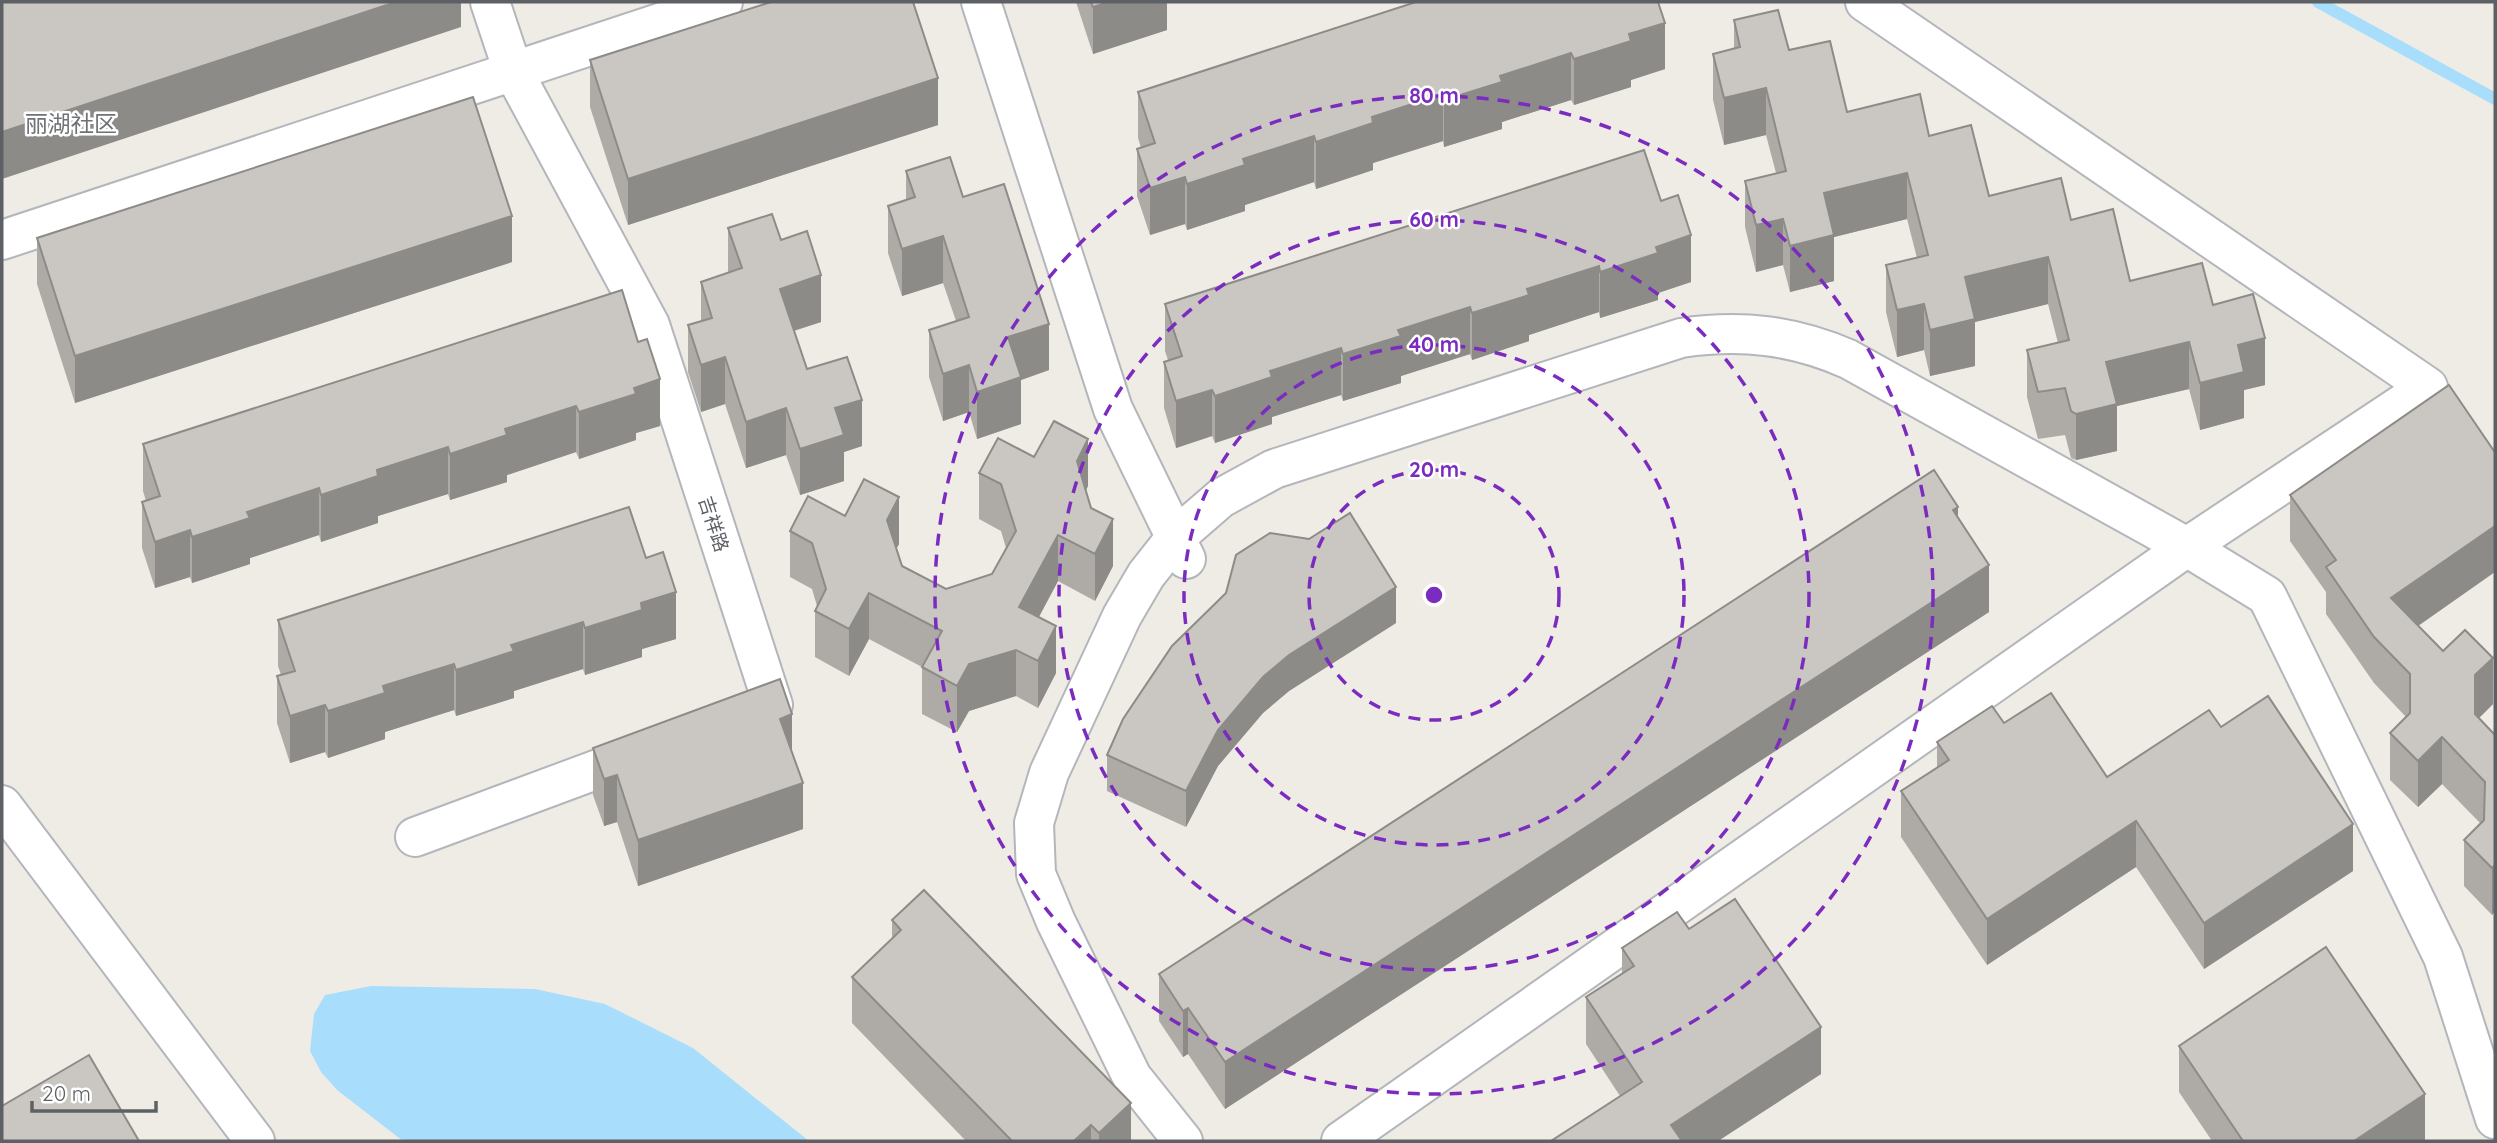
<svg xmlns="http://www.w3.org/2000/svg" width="2497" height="1143" font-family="Quicksand,'Noto Sans SC',sans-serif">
<rect width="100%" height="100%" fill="#efece6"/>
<polygon fill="#a8defc" points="371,986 535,989 605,1004 693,1048 809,1141 403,1141 337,1090 321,1072 310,1051 314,1014 325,995"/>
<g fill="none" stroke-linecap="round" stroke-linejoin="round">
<polyline stroke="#a8defc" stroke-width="12" points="2318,2 2495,99"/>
<defs>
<g id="street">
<polyline points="490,2 513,71 650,325 773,705 743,716"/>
<polyline points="981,2 1113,409 1186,559"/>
<polyline points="2,240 723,2"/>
<polyline points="2,805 255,1141"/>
<polyline points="415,837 644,752"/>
<path d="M 1183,1141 L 1132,1077 L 1056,922 L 1036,874 L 1034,823 L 1049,773 L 1122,616 L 1146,575 L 1176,537 L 1221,498 L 1274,469 L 1681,338 C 1741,329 1793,335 1848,359 L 2187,547 L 2267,596 L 2443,957 L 2495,1119"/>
<polyline points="1341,1141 2187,547 2428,387 1865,2"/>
</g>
</defs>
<use href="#street" stroke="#b3b6ba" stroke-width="42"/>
<use href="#street" stroke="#fff" stroke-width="38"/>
</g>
<g fill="#aeaba7">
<polygon points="1076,2 1170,2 1167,3 1167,30 1093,54"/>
<polygon points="1416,2 1665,69 1631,80 1631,87 1574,105 1571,100 1502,122 1502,129 1444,147 1443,141 1373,163 1373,170 1316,189 1314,182 1245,205 1245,211 1187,230 1185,224 1150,235 1137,196 1137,149 1141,148 1138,138 1138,92"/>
<polygon points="1734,20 1789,50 1847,112 1929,136 1989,196 2071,220 2130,281 2213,305 2265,385 2244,390 2244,418 2200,430 2189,389 2117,406 2117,451 2076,460 2071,458 2065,435 2038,439 2027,397 2027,350 2058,343 2048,304 1975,322 1975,366 1930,376 1924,350 1897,357 1886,312 1886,265 1917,258 1907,219 1834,237 1834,281 1790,292 1783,265 1756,272 1745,227 1745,181 1776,173 1766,135 1724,145 1713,100 1713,54 1734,49"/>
<polygon points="590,60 938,125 628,225 590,107"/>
<polygon points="906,171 963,197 1049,370 1021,380 1021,424 977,439 969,412 943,421 929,377 929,330 956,321 943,283 902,296 888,253 888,206 906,200"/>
<polygon points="1661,201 1691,282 1658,293 1658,300 1600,318 1599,312 1529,335 1529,341 1472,360 1470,354 1401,376 1401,383 1343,401 1341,395 1272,417 1272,424 1215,443 1212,436 1176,448 1164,408 1164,362 1168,360 1165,351 1165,304"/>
<polygon points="728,228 781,240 821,322 794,331 807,369 862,446 844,452 844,481 800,495 786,455 746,468 725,404 701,412 688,372 688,325 701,321 701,282 728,273"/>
<polygon points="37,238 512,262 75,403 37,284"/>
<polygon points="622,290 660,426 636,433 636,440 579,459 576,452 507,475 507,482 450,500 448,494 378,516 378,523 321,542 319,535 250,558 250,564 192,583 190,577 155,588 142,548 142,502 146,501 143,491 143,444"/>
<polygon points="979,473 1088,486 1086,490 1091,508 1113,566 1095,601 1058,581 1039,617 1056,673 1038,708 1016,696 969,711 957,732 922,714 922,667 869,639 849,676 815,657 815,611 817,606 812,589 790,577 790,531 899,544 896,549 902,566 946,589 992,574 1006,548 1001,531 979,519"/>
<polygon points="2290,495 2493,704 2479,718 2495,735 2495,911 2492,915 2464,886 2464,840 2481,824 2442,784 2418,807 2390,780 2390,733 2406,717 2374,683 2326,614 2326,592 2290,541"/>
<polygon points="1958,518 1989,612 1225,1109 1188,1054 1183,1057 1159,1021 1159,974"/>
<polygon points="646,558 676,639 642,649 642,657 585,675 583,669 514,691 514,698 456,716 454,710 385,732 385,739 328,758 325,752 290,763 277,723 277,676 281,675 278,666 278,620"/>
<polygon points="1396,623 1289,691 1263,713 1218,766 1186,827 1107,791 1107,755"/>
<polygon points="2004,723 2107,777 2221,727 2353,871 2204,969 2136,867 1987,965 1901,837 1901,791 1937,767 1937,742"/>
<polygon points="593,748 792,752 803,829 638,886 617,822 604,826 593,795"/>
<polygon points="892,920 1131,1141 966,1141 852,1023 852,977 892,938"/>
<polygon points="1689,929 1821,1074 1718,1141 1551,1141 1620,1096 1586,1044 1586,997 1622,974 1622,948"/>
<polygon points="2179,1046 2425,1141 2212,1141 2179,1092"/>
</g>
<g fill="#8d8b88">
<polygon points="396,2 461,2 461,27 2,179 2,132"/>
<polygon points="1109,2 1170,2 1167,3 1167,30 1093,54 1093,7"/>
<polygon points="1665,23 1665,69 1631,80 1631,87 1574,105 1574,59 1629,34"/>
<polygon points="1571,53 1571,100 1502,122 1502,129 1444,147 1444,100 1500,76"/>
<polygon points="938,78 938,125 628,225 628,179"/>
<polygon points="1766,88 1766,135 1724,145 1724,98"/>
<polygon points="1443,94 1443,141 1373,163 1373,170 1316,189 1316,142 1372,117"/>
<polygon points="1314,136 1314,182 1245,205 1245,211 1187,230 1187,184 1243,159"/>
<polygon points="1907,173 1907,219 1834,237 1834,281 1790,292 1790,246 1824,193"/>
<polygon points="1185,177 1185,224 1150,235 1150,188"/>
<polygon points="512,216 512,262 75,403 75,356"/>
<polygon points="1783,219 1783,265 1756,272 1756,225"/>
<polygon points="1691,235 1691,282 1658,293 1658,300 1600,318 1600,272 1656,247"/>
<polygon points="943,236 943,283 902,296 902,249"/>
<polygon points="2048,257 2048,304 1975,322 1975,366 1930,376 1930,330 1965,277"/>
<polygon points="1599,266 1599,312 1529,335 1529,341 1472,360 1472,313 1527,289"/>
<polygon points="821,275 821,322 780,335 780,289"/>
<polygon points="1924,304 1924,350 1897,357 1897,310"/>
<polygon points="1470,307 1470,354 1401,376 1401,383 1343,401 1343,354 1398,330"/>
<polygon points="1049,324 1049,370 1021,380 1021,424 977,439 977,392 1008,337"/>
<polygon points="2265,338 2265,385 2244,390 2244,418 2200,430 2200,383 2238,345"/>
<polygon points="2189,342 2189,389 2117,406 2117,451 2076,460 2076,414 2106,362"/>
<polygon points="1341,348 1341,395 1272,417 1272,424 1215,443 1215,396 1270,371"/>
<polygon points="725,357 725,404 701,412 701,365"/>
<polygon points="969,365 969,412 943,421 943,374"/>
<polygon points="660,379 660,426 636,433 636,440 579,459 579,412 634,388"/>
<polygon points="1212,390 1212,436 1176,448 1176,401"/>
<polygon points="862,400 862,446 844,452 844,481 800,495 800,449 835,408"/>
<polygon points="576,406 576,452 507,475 507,482 450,500 450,454 505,429"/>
<polygon points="786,408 786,455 746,468 746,422"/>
<polygon points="1088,439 1088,486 1077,507 1077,461"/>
<polygon points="448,447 448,494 378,516 378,523 321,542 321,495 377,470"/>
<polygon points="319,488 319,535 250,558 250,564 192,583 192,537 247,512"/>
<polygon points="899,497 899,544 887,566 887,520"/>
<polygon points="1958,507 1958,553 1953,510"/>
<polygon points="1113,519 1113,566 1095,601 1095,554"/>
<polygon points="2495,526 2495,572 2391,645 2391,598"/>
<polygon points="190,530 190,577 155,588 155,542"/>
<polygon points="1058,535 1058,581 1020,652 1019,607"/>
<polygon points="1989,565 1989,612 1225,1109 1225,1062"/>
<polygon points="1396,587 1396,623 1289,691 1263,713 1218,766 1186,827 1186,791 1218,730 1263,677 1289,655"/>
<polygon points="676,592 676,639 642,649 642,657 585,675 585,628 641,603"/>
<polygon points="869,593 869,639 849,676 849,629"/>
<polygon points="583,622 583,669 514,691 514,698 456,716 456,670 511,645"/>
<polygon points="1056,626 1056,673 1038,708 1038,661"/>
<polygon points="1016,650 1016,696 969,711 957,732 957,686 969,664"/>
<polygon points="2493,658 2493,704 2475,722 2475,675"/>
<polygon points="454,664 454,710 385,732 385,739 328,758 328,711 383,686"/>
<polygon points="325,705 325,752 290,763 290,716"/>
<polygon points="792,714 792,761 780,719"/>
<polygon points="2442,737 2442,784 2418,807 2418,761"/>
<polygon points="617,775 617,822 604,826 604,779"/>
<polygon points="803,783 803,829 638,886 638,840"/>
<polygon points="2136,821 2136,867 1987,965 1987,919"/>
<polygon points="2353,824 2353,871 2204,969 2204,923"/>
<polygon points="2495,865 2495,911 2492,915 2492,868"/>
<polygon points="1188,1008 1188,1054 1183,1057 1183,1011"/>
<polygon points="1821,1027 1821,1074 1718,1141 1671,1141 1671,1125"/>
<polygon points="2425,1094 2425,1141 2354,1141"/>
<polygon points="1131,1103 1131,1141 1099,1141 1099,1133"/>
<polygon points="1091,1125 1091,1141 1074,1141"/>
</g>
<g fill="#cac7c2" stroke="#8d8b88" stroke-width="2">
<polygon points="2,2 396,2 2,132"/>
<polygon points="771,2 913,2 938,78 628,179 590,60"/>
<polygon points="1091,2 1109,2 1093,7"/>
<polygon points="1416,2 1658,2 1665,23 1629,34 1631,41 1574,59 1571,53 1500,76 1502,82 1444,100 1443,94 1372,117 1373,123 1316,142 1314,136 1243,159 1245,165 1187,184 1185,177 1150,188 1137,149 1155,143 1138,92"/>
<polygon points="1778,10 1789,50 1830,41 1847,112 1920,94 1929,136 1971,125 1989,196 2061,178 2071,220 2113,209 2130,281 2202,263 2213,305 2253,294 2265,338 2238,345 2244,372 2200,383 2189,342 2106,362 2117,404 2076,414 2071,411 2065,388 2038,392 2027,350 2069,340 2048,257 1965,277 1975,319 1930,330 1924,304 1897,310 1886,265 1928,255 1907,173 1824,193 1834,235 1790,246 1783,219 1756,225 1745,181 1786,171 1766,88 1724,98 1713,54 1740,47 1734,20"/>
<polygon points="473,97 512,216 75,356 37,238"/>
<polygon points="1644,150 1661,201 1678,195 1691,235 1656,247 1658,253 1600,272 1599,266 1527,289 1529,295 1472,313 1470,307 1398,330 1401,336 1343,354 1341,348 1270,371 1272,377 1215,396 1212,390 1176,401 1164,362 1182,356 1165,304"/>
<polygon points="950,157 963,197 1004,184 1049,324 1008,337 1021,377 977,392 969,365 943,374 929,330 969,317 943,236 902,249 888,206 915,197 906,171"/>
<polygon points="772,214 781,240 807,231 821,275 780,289 807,369 847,357 862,400 835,408 844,435 800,449 786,408 746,422 725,357 701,365 688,325 712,318 701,282 742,268 728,228"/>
<polygon points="622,290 638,342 647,339 660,379 634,388 636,394 579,412 576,406 505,429 507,435 450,454 448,447 377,470 378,476 321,495 319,488 247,512 250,518 192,537 190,530 155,542 142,502 160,496 143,444"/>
<polygon points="2449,385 2494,451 2495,450 2495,526 2391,598 2443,651 2465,630 2493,658 2475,675 2475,714 2495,735 2495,865 2492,868 2464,840 2484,820 2485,782 2442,737 2418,761 2390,733 2410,713 2410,674 2374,637 2326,567 2336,560 2290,495"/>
<polygon points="1054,421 1088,439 1077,461 1091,508 1113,519 1095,554 1058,535 1019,607 1056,626 1038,661 1016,650 969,664 957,686 922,667 942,631 869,593 849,629 815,611 826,589 812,543 790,531 808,496 845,516 864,479 899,497 887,520 902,566 946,589 992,574 1016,531 1001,484 979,473 998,438 1034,457"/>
<polygon points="1934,470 1958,507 1953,510 1989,565 1225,1062 1188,1008 1183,1011 1159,974"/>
<polygon points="629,507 646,558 663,552 676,592 641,603 642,610 585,628 583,622 511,645 514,651 456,670 454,664 383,686 385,693 328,711 325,705 290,716 277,676 295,671 278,620"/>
<polygon points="1350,513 1396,587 1289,655 1263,677 1218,730 1186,791 1107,755 1123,719 1172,646 1226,593 1236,555 1270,533 1309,539"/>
<polygon points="780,679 792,714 780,719 803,783 638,840 617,775 604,779 593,748"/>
<polygon points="2051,693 2107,777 2209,710 2221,727 2268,696 2353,824 2204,923 2136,821 1987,919 1901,791 1949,760 1937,742 1992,706 2004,723"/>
<polygon points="924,890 1131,1103 1099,1133 1091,1125 1074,1141 1012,1141 852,977 901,930 892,920"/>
<polygon points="1735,899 1821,1027 1671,1125 1682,1141 1551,1141 1642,1082 1586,997 1634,966 1622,948 1677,912 1689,929"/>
<polygon points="2326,947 2425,1094 2354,1141 2243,1141 2179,1046"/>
<polygon points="89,1055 139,1141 2,1141 2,1106"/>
</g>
<g fill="none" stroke="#7b2cbf" stroke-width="3.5" stroke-dasharray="12 9">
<circle cx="1434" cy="595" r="125"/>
<circle cx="1434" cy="595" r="250"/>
<circle cx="1434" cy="595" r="375"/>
<circle cx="1434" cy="595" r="499"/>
</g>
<g text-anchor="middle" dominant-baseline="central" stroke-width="5" stroke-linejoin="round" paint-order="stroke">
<g font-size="19" fill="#5d6165" stroke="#fff">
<text transform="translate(714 524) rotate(72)">吉祥路</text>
</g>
<g font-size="23" fill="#6e7377" stroke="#fff">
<text x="71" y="123">丽湖社区</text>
</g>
</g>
<circle cx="1434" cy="595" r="10" fill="#7b2cbf" stroke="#fff" stroke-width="3.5"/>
<g font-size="21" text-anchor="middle" font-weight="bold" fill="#7b2cbf" stroke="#fff" stroke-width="5" stroke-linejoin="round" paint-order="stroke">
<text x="1434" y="103">80 m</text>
<text x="1434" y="227">60 m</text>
<text x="1434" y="352">40 m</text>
<text x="1434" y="477">20 m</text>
</g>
<rect width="2497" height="1143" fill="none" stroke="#5d6165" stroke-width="7"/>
<path d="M32 1101v10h124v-10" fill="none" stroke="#5d6165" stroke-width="3.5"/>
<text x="42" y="1101" font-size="21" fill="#5d6165" stroke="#ffffff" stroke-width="5" paint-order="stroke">20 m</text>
</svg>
